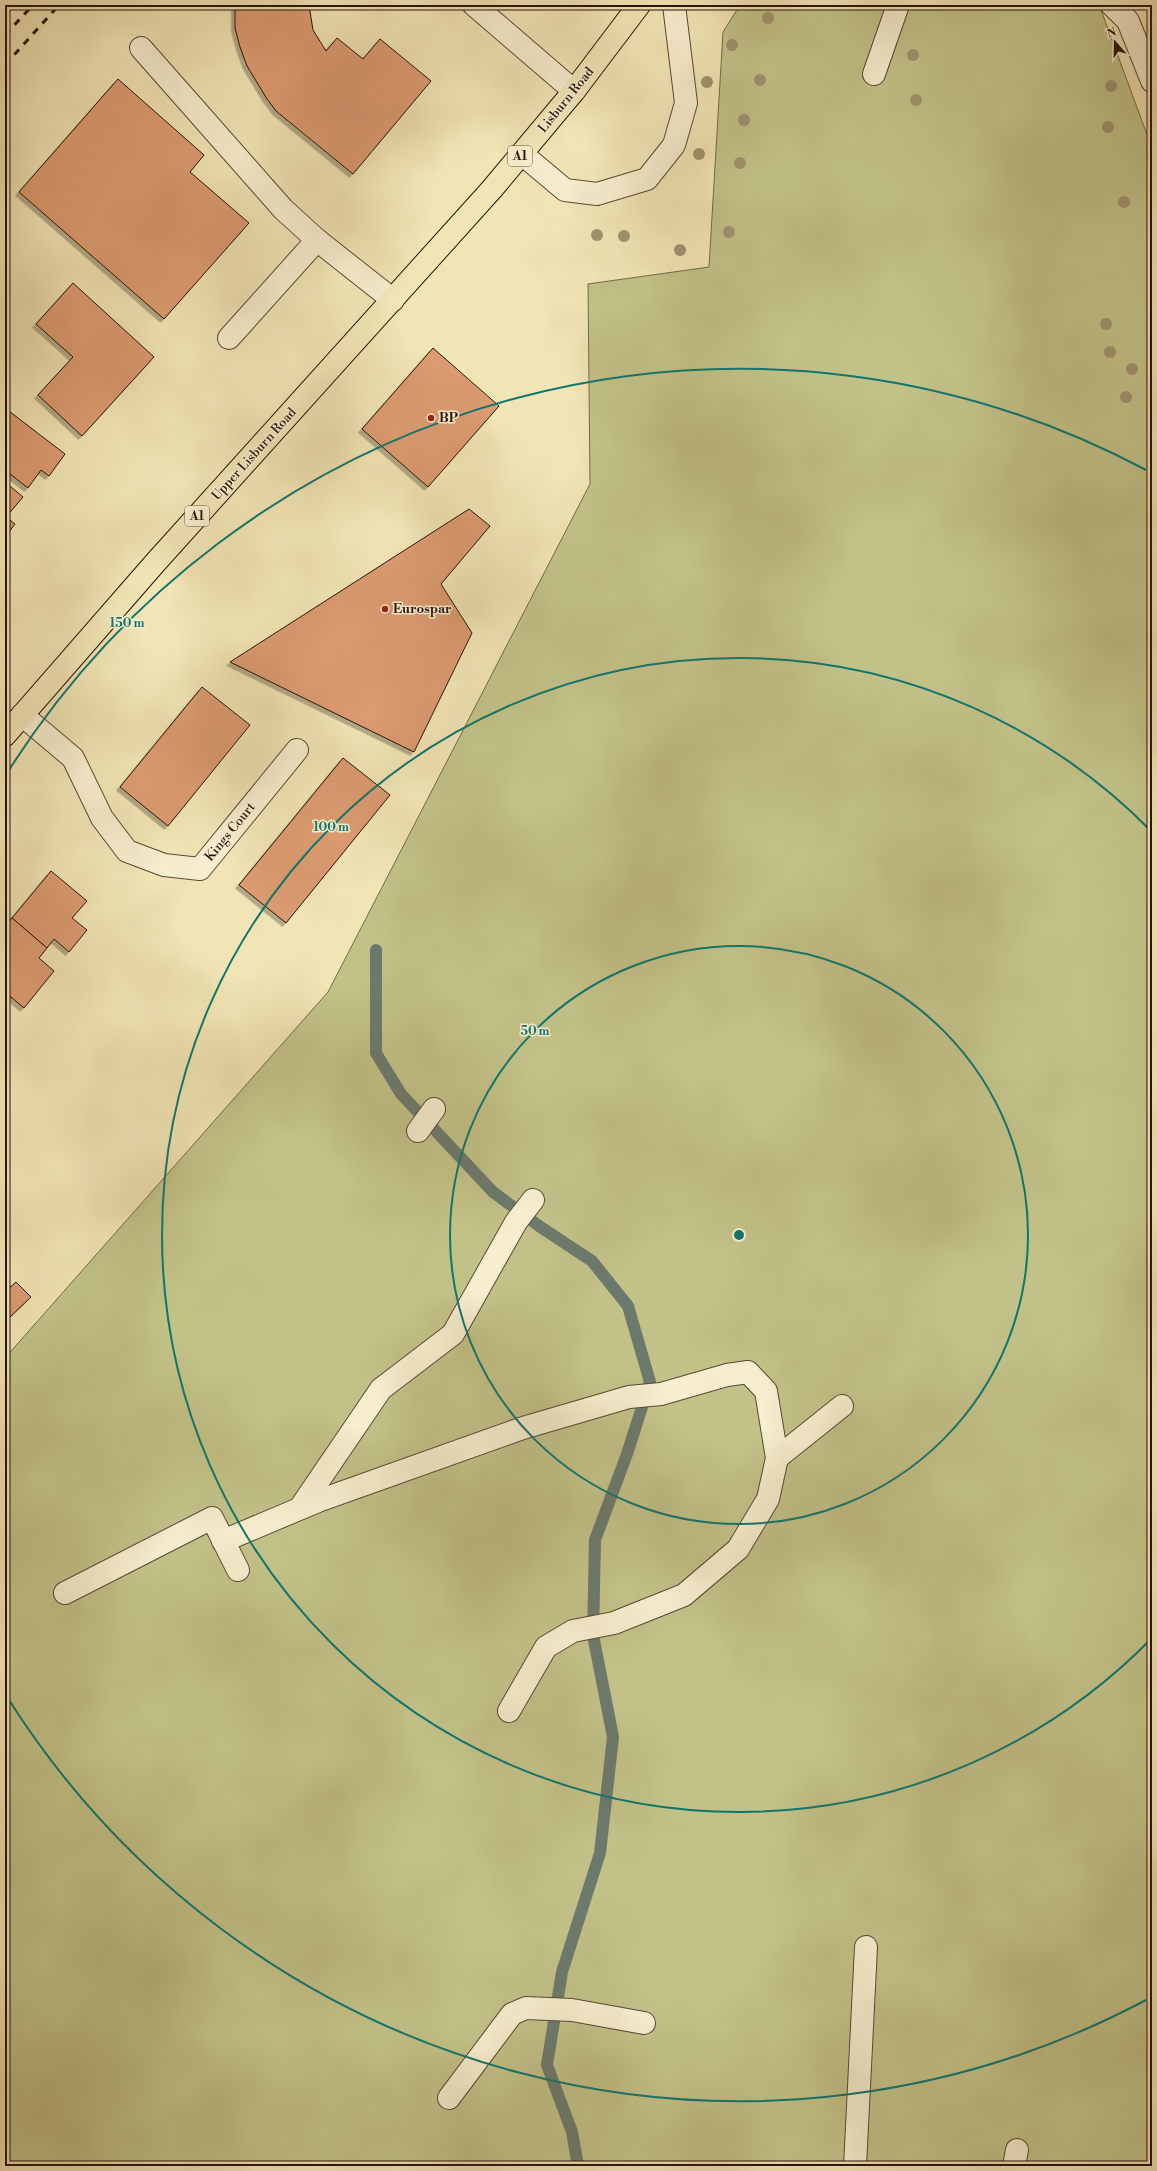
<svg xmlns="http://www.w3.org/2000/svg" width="1157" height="2171" font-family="'Libre Bodoni',serif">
<defs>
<filter id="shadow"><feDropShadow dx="-3.5" dy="3.5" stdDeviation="0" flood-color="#0004"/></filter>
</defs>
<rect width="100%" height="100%" fill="#f2e5b5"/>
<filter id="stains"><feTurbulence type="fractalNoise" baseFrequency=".005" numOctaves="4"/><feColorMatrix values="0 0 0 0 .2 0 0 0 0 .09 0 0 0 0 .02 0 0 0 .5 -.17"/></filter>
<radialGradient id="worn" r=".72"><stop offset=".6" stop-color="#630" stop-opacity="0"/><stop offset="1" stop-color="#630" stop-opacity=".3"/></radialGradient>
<polygon fill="#c2c288" stroke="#746a48" points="740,5 1096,5 1101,10 1152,148 1152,2166 5,2166 5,1683 9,1677 5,1673 5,1358 328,992 590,484 588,284 709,267 723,32"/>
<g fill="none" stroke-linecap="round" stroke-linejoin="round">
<polyline stroke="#6c7a6d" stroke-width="12" points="376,950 376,1053 401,1094 493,1192 539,1226 592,1261 628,1306 650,1382 627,1454 595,1540 593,1635 613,1737 600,1853 562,1972 547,2065 572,2132 578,2166"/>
</g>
<g fill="#dc9b70" stroke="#261309" filter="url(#shadow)">
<polygon points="235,5 309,5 313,30 326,51 337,38 363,59 380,39 431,81 353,174 276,111 267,99 247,66 240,47 235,28"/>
<polygon points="118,79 204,155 190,172 249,223 164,319 19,192"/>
<polygon points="73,283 154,357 82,436 38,395 73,357 36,324"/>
<polygon points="433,348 499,406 428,487 362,429"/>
<polygon points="5,408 65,454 49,476 41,470 28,488 5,470"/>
<polygon points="5,482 23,497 6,517 15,524 5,537"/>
<polygon points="469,509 490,526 441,584 472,633 414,752 230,662"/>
<polygon points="202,687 250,725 168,826 120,787"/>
<polygon points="343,758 390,795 286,923 239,885"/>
<polygon points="51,871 87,901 72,918 87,930 69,952 54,939 47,948 12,918"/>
<polygon points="12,918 47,948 39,958 54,971 24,1008 5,992 5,926"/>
<polygon points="16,1282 31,1297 8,1319 5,1316 5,1292"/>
</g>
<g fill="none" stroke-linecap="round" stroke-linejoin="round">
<defs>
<g id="lane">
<polyline points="1112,5 1128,21 1152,81"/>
<polyline points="874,74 898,5"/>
<polyline points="522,154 565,190 597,194 647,179 674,145 686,103 674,5"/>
<polyline points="418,1131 434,1109"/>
<polyline points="777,1458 842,1406"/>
<polyline points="300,1508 381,1389 453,1334 516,1222 533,1200"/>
<polyline points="223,1541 318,1501 523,1428 629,1397 661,1394 727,1375 748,1372 766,1391 777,1458 768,1499 738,1549 684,1595 614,1623 573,1631 546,1647 509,1711"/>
<polyline points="65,1593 212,1518 238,1570"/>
<polyline points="449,2098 512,2014 526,2008 572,2010 644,2023"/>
<polyline points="855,2166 866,1947"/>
<polyline points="1014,2166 1017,2150"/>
</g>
<g id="street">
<polyline points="474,5 574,91"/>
<polyline points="141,48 283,209 317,240 393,300"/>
<polyline points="229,338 317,240"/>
<polyline points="22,715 73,758 102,818 127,851 164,865 200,869 297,750"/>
</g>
<polyline id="primary" points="5,735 155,563 492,189 574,91 639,5"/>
</defs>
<use href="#lane" stroke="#594834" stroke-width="24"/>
<use href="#street" stroke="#594834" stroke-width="24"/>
<use href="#primary" stroke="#261309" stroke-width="24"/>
<use href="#lane" stroke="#f7eecf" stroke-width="22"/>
<use href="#street" stroke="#f7eecf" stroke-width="22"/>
<use href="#primary" stroke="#f2e5b5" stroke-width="22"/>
<g stroke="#261309" stroke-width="3" stroke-dasharray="7 7" stroke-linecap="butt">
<polyline points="5,35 33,5"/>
<polyline points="5,65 59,5"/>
</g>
</g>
<g fill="#a0936f">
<circle cx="768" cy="18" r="6"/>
<circle cx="732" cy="45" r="6"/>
<circle cx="913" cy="55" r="6"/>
<circle cx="760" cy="80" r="6"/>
<circle cx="707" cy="82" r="6"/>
<circle cx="1111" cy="86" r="6"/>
<circle cx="916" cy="100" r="6"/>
<circle cx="744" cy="120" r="6"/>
<circle cx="1108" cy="127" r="6"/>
<circle cx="699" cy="154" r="6"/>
<circle cx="740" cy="163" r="6"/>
<circle cx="1124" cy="202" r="6"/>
<circle cx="729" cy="232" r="6"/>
<circle cx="597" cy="235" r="6"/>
<circle cx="624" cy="236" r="6"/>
<circle cx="680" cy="250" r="6"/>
<circle cx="1106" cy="324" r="6"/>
<circle cx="1110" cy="352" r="6"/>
<circle cx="1132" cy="369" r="6"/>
<circle cx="1126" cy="397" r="6"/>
</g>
<g fill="none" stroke="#0f766e" stroke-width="2">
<circle cx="739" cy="1235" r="289"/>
<path d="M1151 1639A577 577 0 1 1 1151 831"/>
<path d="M1146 2000A866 866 0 0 1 9 1700M9 770A866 866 0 0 1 1146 470"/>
</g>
<g fill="#8f2418" stroke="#f7eecf" stroke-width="1.5">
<circle cx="431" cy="418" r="4"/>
<circle cx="385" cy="609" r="4"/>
</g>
<g text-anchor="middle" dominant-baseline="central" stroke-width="3" stroke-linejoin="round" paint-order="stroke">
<g fill="#f7eecf" stroke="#655544" stroke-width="1">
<rect x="508" y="146" width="24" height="20" rx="3"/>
<rect x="185" y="506" width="24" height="20" rx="3"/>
</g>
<g font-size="12" font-weight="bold" fill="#261309">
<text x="520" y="156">A1</text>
<text x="197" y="516">A1</text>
</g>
<g font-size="13" fill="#261309" stroke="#f7eecf">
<text transform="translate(566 100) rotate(-51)">Lisburn Road</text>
<text transform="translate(254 454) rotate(-48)">Upper Lisburn Road</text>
<text transform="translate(230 832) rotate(-51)">Kings Court</text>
</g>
<g font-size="13" font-weight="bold" fill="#261309" stroke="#f7eecf" text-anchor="start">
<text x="439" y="418">BP</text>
<text x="393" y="609">Eurospar</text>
</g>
</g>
<circle cx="739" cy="1235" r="6" fill="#0f766e" stroke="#f7eecf" stroke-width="2"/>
<g font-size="12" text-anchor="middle" font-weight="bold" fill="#0f766e" stroke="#f7eecf" stroke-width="3" stroke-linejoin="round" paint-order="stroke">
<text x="127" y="627">150 m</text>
<text x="331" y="831">100 m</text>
<text x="535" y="1035">50 m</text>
</g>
<rect width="1157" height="2171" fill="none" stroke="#f2e5b5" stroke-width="20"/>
<rect x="6" y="6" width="1145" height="2159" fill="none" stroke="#261309" stroke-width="2"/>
<rect x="10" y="10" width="1137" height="2151" fill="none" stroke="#261309"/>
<g transform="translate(1115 42) rotate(340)" stroke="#f7eecf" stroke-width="3" paint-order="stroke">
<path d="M0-3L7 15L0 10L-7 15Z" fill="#261309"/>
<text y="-6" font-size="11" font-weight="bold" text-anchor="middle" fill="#261309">N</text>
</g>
<rect width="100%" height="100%" filter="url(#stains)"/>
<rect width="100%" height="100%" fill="url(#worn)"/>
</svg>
